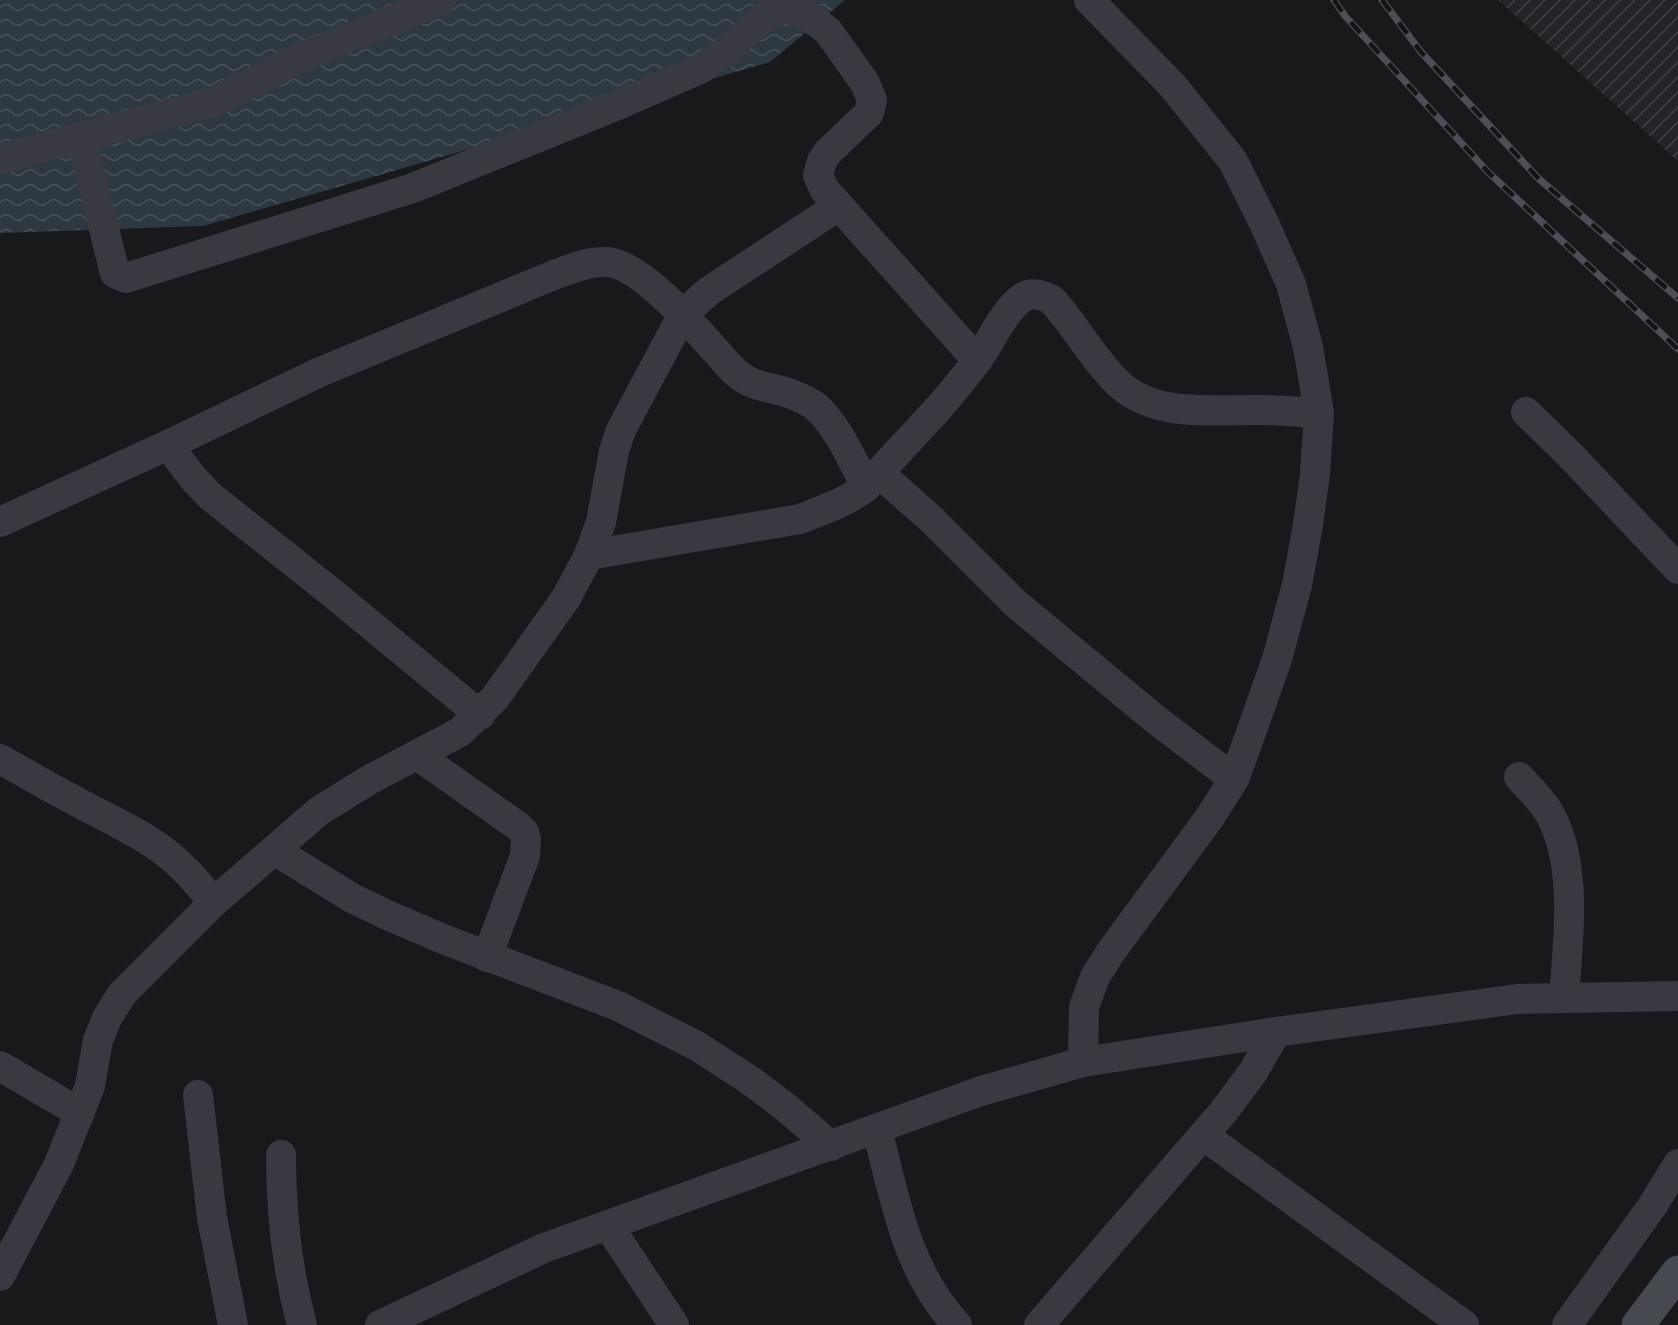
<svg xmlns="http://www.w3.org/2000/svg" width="1678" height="1325" font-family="'Golos Text',sans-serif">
<defs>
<pattern id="industrial-furrows" width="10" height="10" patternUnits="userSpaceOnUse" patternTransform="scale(1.5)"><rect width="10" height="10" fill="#242428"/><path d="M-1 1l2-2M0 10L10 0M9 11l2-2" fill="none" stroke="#414145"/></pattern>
<pattern id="water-waves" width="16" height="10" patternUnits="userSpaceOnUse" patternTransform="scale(1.5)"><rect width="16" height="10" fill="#2d3841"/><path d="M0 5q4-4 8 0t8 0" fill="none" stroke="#49525a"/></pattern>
</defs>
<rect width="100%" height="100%" fill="#19191b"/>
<polygon fill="url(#industrial-furrows)" points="1498,0 1678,0 1678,161"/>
<polygon fill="url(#water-waves)" points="0,0 845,0 770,62 203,226 0,233"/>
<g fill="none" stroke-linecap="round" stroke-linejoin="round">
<g stroke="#393a41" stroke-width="30">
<polyline points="81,137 115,273 126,278 413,188 620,104 702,68 726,51 765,16 782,9 799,11 811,18 828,31 865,83 872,100 869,113 828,152 822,161 818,175 824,189 977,360"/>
<polyline points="0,159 212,102 305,56 441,0"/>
<polyline points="1526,412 1572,457 1678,569"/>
<polyline points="168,445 193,478 210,496 331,592 480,715"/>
<polyline points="879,473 931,519 1015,603 1155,719 1234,779"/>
<path d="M 0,522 L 168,445 L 320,372 L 554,275 C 571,269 588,261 607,262 C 640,264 693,325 715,350 C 723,358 730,369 740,376 C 756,388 773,387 791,394 C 799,397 808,401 815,406 C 836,423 854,463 866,487"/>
<path d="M 589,555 L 800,519 C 823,510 847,502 866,487 C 903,445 943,407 976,362 C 991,342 1002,313 1022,298 C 1032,291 1043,295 1052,300 C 1075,325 1091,356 1115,380 C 1152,419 1211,409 1259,410 C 1279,410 1299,412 1319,413"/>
<polyline points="417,755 519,827 524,832 526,839 525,856 487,957"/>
<path d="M 0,759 C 27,774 54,790 81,804 C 140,835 173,847 213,903"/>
<path d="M 1519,777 C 1530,789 1543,801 1551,816 C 1578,867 1568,942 1564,998"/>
<polyline points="274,850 352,898 385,914 443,939 618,1006 697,1046 751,1081 784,1106 831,1146"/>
<polyline points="1083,1062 1084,1007 1095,977 1110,953 1210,817 1234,779 1247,744 1277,659 1297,585 1308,525 1315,474 1319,413 1308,347 1291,284 1264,223 1233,161 1172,85 1089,0"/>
<polyline points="0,1066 80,1113"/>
<polyline points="198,1095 212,1218 233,1325"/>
<path d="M 877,1129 C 895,1199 906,1270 957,1325"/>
<polyline points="1203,1135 1464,1325"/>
<path d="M 281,1155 C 281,1212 287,1270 302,1325"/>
<polyline points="608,1225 674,1325"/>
<polyline points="0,1276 59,1164 90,1086 98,1040 107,1018 122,994 213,903 319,811 369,780 460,732 495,698 566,598 589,555 601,522 614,451 621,430 683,314 709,291 837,207"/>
<polyline points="380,1325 544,1248 981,1091 1083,1062 1276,1032 1517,999 1678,996"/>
<polyline points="1039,1325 1224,1111 1253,1072 1276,1032"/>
<polyline points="1567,1325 1653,1205 1678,1164"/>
</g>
<polyline stroke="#474951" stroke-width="33" points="1638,1325 1678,1272"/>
<defs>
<g id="rail">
<polyline points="1334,0 1345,16 1488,172 1678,349"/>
<polyline points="1382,0 1421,52 1539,179 1678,298"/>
</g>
</defs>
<use href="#rail" stroke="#4c4f56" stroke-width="7"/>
<use href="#rail" stroke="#131416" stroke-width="4.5" stroke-dasharray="14" stroke-linecap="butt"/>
</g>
</svg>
